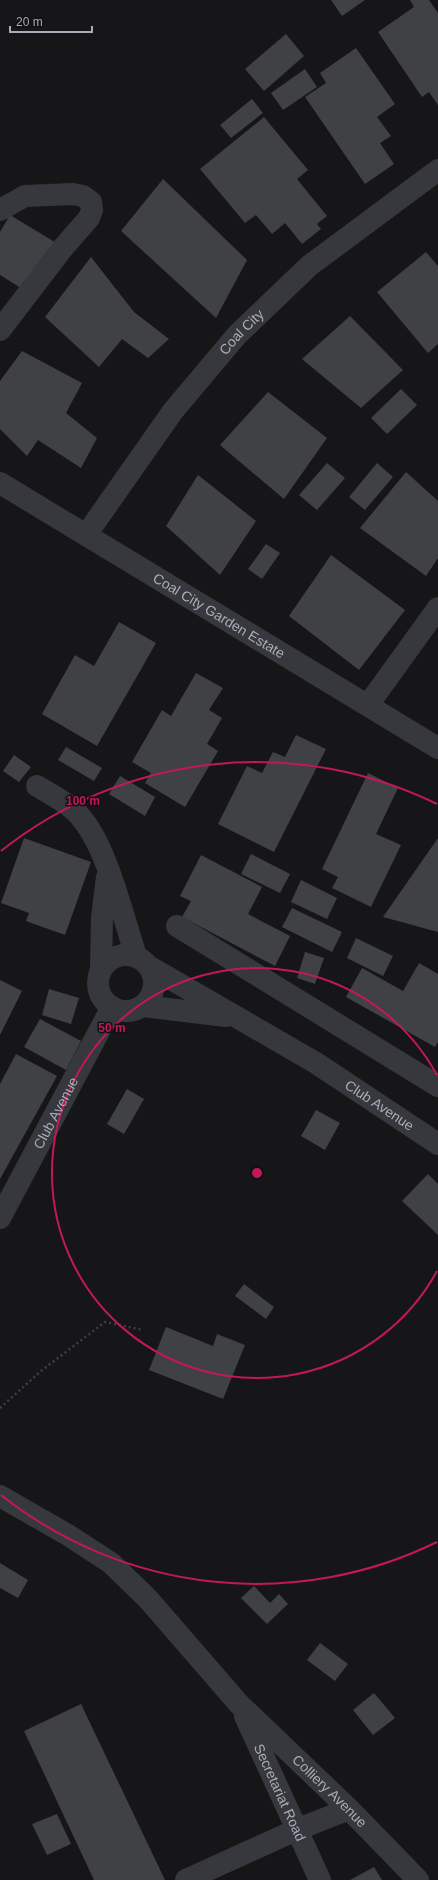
<svg xmlns="http://www.w3.org/2000/svg" width="438" height="1880" font-family="Arial,sans-serif">
<rect width="100%" height="100%" fill="#161618"/>
<g fill="#404145">
<polygon points="331,0 365,0 342,16"/>
<polygon points="410,0 429,0 438,13 438,105 429,92 422,97 378,32 414,7"/>
<polygon points="286,34 304,56 264,91 245,69"/>
<polygon points="356,48 395,104 377,117 391,136 380,143 394,164 365,184 305,97 326,83 320,73"/>
<polygon points="305,69 317,87 283,110 271,93"/>
<polygon points="252,99 263,113 231,138 220,125"/>
<polygon points="264,117 308,170 297,179 327,216 317,224 321,229 302,244 285,223 272,234 256,215 245,223 200,169"/>
<polygon points="163,179 247,260 216,318 121,231"/>
<polygon points="10,215 63,247 34,296 0,275 0,232"/>
<polygon points="426,252 438,266 438,344 428,353 377,292"/>
<polygon points="91,257 134,312 169,339 148,358 122,339 99,367 45,317"/>
<polygon points="350,316 403,370 361,408 302,359"/>
<polygon points="22,351 82,383 66,413 97,438 81,468 38,440 27,456 0,429 0,381"/>
<polygon points="401,389 417,405 387,434 371,418"/>
<polygon points="268,392 327,438 284,499 220,445"/>
<polygon points="327,463 345,478 317,510 299,495"/>
<polygon points="377,463 393,477 365,510 349,497"/>
<polygon points="406,472 438,501 438,558 426,576 360,528"/>
<polygon points="198,475 256,521 220,575 166,526"/>
<polygon points="266,544 280,553 262,579 248,569"/>
<polygon points="331,555 405,610 359,670 289,616"/>
<polygon points="119,622 156,643 97,746 42,714 75,655 94,666"/>
<polygon points="196,673 223,688 209,710 222,718 207,744 218,751 185,807 145,783 151,773 132,762 162,710 171,716"/>
<polygon points="296,735 326,749 274,852 218,824 247,766 262,773 273,752 285,757"/>
<polygon points="66,747 102,768 94,781 58,760"/>
<polygon points="14,755 31,767 19,782 3,771"/>
<polygon points="368,773 398,788 376,834 401,845 371,907 332,888 338,877 322,869"/>
<polygon points="120,776 155,797 145,816 109,794"/>
<polygon points="24,838 91,862 65,935 26,921 29,913 1,903"/>
<polygon points="438,838 438,932 383,917"/>
<polygon points="251,854 290,874 280,893 241,874"/>
<polygon points="201,855 262,887 248,914 290,936 275,966 182,917 191,901 180,896"/>
<polygon points="301,880 337,898 327,919 291,902"/>
<polygon points="292,908 342,932 332,952 282,927"/>
<polygon points="356,938 393,956 383,976 347,958"/>
<polygon points="305,952 324,958 315,984 297,978"/>
<polygon points="419,963 438,974 438,1042 435,1047 346,997 362,968 403,991"/>
<polygon points="0,980 22,991 0,1035"/>
<polygon points="49,989 79,998 71,1024 42,1015"/>
<polygon points="40,1019 81,1041 66,1070 24,1047"/>
<polygon points="16,1054 57,1076 0,1179 0,1084"/>
<polygon points="127,1089 144,1099 124,1134 107,1124"/>
<polygon points="316,1110 340,1123 325,1150 301,1136"/>
<polygon points="428,1174 438,1184 438,1235 402,1201"/>
<polygon points="244,1284 274,1307 266,1319 235,1296"/>
<polygon points="166,1327 213,1346 217,1334 245,1345 223,1399 149,1370"/>
<polygon points="0,1563 28,1580 18,1598 0,1588"/>
<polygon points="254,1586 270,1603 279,1594 288,1604 267,1624 241,1598"/>
<polygon points="320,1643 348,1664 335,1681 307,1660"/>
<polygon points="374,1693 395,1718 373,1735 353,1710"/>
<polygon points="81,1704 165,1880 94,1880 24,1731"/>
<polygon points="57,1814 71,1844 47,1855 32,1824"/>
<polygon points="374,1867 382,1880 350,1880"/>
</g>
<g fill="none" stroke-linecap="round" stroke-linejoin="round">
<polyline stroke="#3d3f44" stroke-width="2.5" stroke-dasharray="2 3" stroke-linecap="butt" points="0,1408 41,1371 105,1322 143,1330"/>
<g stroke="#37383d" stroke-width="22">
<polyline points="0,210 25,196 73,194 83,196 91,202 92,210 89,218 62,249 0,330"/>
<path id="s1" d="M 0,483 L 438,748"/>
<path id="s2" d="M 86,535 L 173,411 L 237,335 L 309,266 L 438,170"/>
<polyline points="368,705 438,608"/>
<path d="M 37,786 C 50,794 67,802 78,814 C 107,845 122,914 136,956"/>
<polyline points="177,926 438,1086"/>
<circle cx="126" cy="983" r="28"/>
<path id="s3" d="M 150,967 L 316,1063 L 438,1144"/>
<polyline points="101,968 102,917 107,877"/>
<polyline points="143,1006 226,1016"/>
<path id="s4" d="M 0,1218 L 112,1007"/>
<path id="s5" d="M 0,1496 L 68,1535 L 111,1563 L 148,1599 L 239,1704 L 349,1809 L 418,1880"/>
<path id="s6" d="M 245,1716 L 320,1880"/>
<polyline points="186,1880 296,1830 349,1809"/>
</g>
</g>
<g fill="none" stroke="#c2185b" stroke-width="2">
<path d="M437 1271A205 205 0 1 1 437 1075"/>
<path d="M437 1542A411 411 0 0 1 1 1495M1 851A411 411 0 0 1 437 804"/>
</g>
<g text-anchor="middle" dominant-baseline="central" stroke-width="3" stroke-linejoin="round" paint-order="stroke">
<g font-size="14" fill="#a8adb8" stroke="#111113">
<text stroke="none"><textPath href="#s2" startOffset="256">Coal City</textPath></text>
<text stroke="none"><textPath href="#s1" startOffset="256">Coal City Garden Estate</textPath></text>
<text stroke="none"><textPath href="#s3" startOffset="268">Club Avenue</textPath></text>
<text stroke="none"><textPath href="#s4" startOffset="119">Club Avenue</textPath></text>
<text stroke="none"><textPath href="#s5" startOffset="446">Colliery Avenue</textPath></text>
<text stroke="none"><textPath href="#s6" startOffset="84">Secretariat Road</textPath></text>
</g>
</g>
<circle cx="257" cy="1173" r="6" fill="#c2185b" stroke="#111113" stroke-width="2"/>
<g font-size="12" text-anchor="middle" font-weight="bold" fill="#c2185b" stroke="#111113" stroke-width="3" stroke-linejoin="round" paint-order="stroke">
<text x="83" y="805">100 m</text>
<text x="112" y="1032">50 m</text>
</g>
<path d="M10 26v6h82v-6" fill="none" stroke="#a8adb8" stroke-width="2"/>
<text x="16" y="26" font-size="12" fill="#a8adb8" stroke="#111113" stroke-width="3" paint-order="stroke">20 m</text>
</svg>
